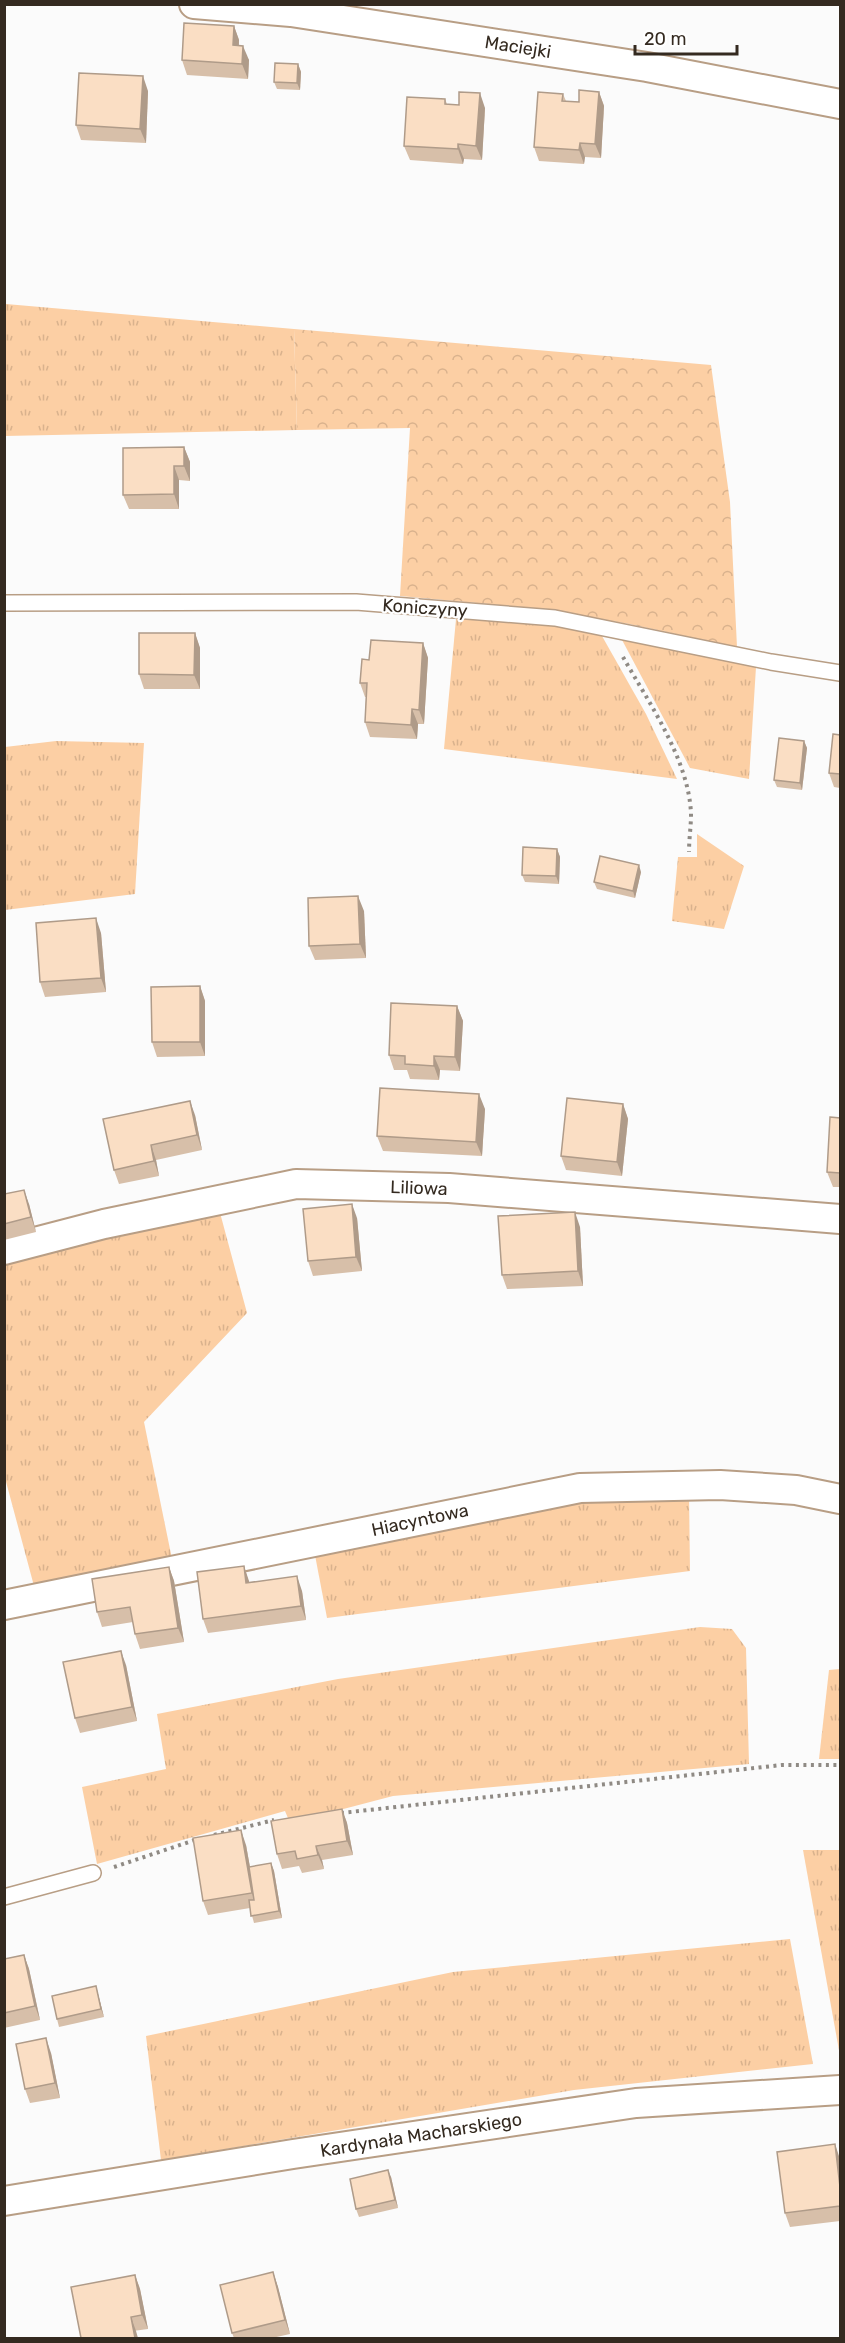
<svg xmlns="http://www.w3.org/2000/svg" width="845" height="2343" font-family="Rubik,sans-serif">
<defs>
<pattern id="grass-tufts" width="24" height="20" patternUnits="userSpaceOnUse" patternTransform="scale(1.5)"><rect width="24" height="20" fill="#fccfa4"/><path d="M3 7l-1-3M5 7V3M7 7l1-3M15 17l-1-3M17 17v-4M19 17l1-3" fill="none" stroke="#d9b28d"/></pattern>
<pattern id="forest-crowns" width="20" height="18" patternUnits="userSpaceOnUse" patternTransform="scale(1.5)"><rect width="20" height="18" fill="#fccfa4"/><path d="M2 6a3 3 0 1 1 6 0M12 15a3 3 0 1 1 6 0" fill="none" stroke="#d9b28d"/></pattern>
</defs>
<rect width="100%" height="100%" fill="#fbfbfb"/>
<g fill="url(#grass-tufts)">
<polygon points="6,304 294,329 297,430 5,436"/>
<polygon points="456,619 552,624 602,636 646,714 677,779 444,749"/>
<polygon points="621,638 756,667 749,779 690,768"/>
<polygon points="56,741 144,743 135,894 5,910 5,747"/>
<polygon points="697,834 744,866 724,929 672,921 678,857 697,857"/>
<polygon points="219,1209 247,1313 144,1422 172,1559 34,1586 5,1478 4,1260"/>
<polygon points="689,1493 690,1571 327,1618 314,1550 582,1494"/>
<polygon points="700,1627 732,1629 746,1648 749,1764 393,1796 290,1823 285,1811 97,1864 82,1787 166,1769 157,1714 338,1679"/>
<polygon points="840,1669 840,1759 819,1759 829,1670"/>
<polygon points="803,1850 840,1850 840,2056"/>
<polygon points="790,1939 813,2064 574,2090 161,2160 146,2036 453,1972"/>
</g>
<polygon fill="url(#forest-crowns)" points="294,329 711,365 730,502 737,647 629,624 542,609 400,596 410,428 297,430"/>
<g fill="none" stroke-linecap="round" stroke-linejoin="round">
<defs>
<g id="lane">
<polyline points="4,603 356,602 555,618 771,662 840,673"/>
<polyline points="4,1897 93,1873"/>
</g>
<g id="street">
<polyline points="194,4 291,12 647,67 840,104"/>
<polyline points="4,1250 104,1224 296,1184 449,1188 840,1219"/>
<polyline points="4,1605 580,1488 720,1485 796,1490 840,1499"/>
<polyline points="4,2201 293,2154 636,2103 840,2090"/>
</g>
</defs>
<use href="#lane" stroke="#b89e85" stroke-width="18"/>
<use href="#street" stroke="#b89e85" stroke-width="32"/>
<g stroke="#8f8a84" stroke-width="4" stroke-dasharray="3 4.5" stroke-linecap="butt">
<path d="M 623,657 C 649,703 689,760 691,814 C 691,827 689,839 689,852"/>
<polyline points="341,1813 782,1765 840,1765"/>
<polyline points="214,1835 274,1820"/>
<polyline points="114,1867 198,1839"/>
</g>
<use href="#lane" stroke="#fff" stroke-width="15"/>
<use href="#street" stroke="#fff" stroke-width="28"/>
</g>
<g fill="#d7bfa9">
<polygon points="234,26 239,40 239,46 249,60 248,79 187,75 182,60"/>
<polygon points="298,64 301,72 300,90 277,89 274,82"/>
<polygon points="148,91 146,143 81,140 76,125"/>
<polygon points="599,92 604,106 601,158 585,157 584,164 539,161 534,147 563,94 566,101 579,102"/>
<polygon points="445,99 447,104 485,108 482,160 464,159 463,164 410,160 404,146"/>
<polygon points="184,447 190,462 190,481 179,480 179,509 129,509 123,495"/>
<polygon points="195,633 200,648 200,689 144,689 139,674"/>
<polygon points="423,643 428,658 424,724 418,724 417,739 370,737 365,722 366,697 365,697 360,683 369,660"/>
<polygon points="840,735 840,788 834,787 829,773"/>
<polygon points="804,741 807,748 802,790 777,787 774,780"/>
<polygon points="557,849 560,857 559,884 525,882 522,875"/>
<polygon points="641,872 635,898 597,889 594,882"/>
<polygon points="364,911 366,958 315,960 309,946"/>
<polygon points="101,933 106,992 45,997 40,982"/>
<polygon points="200,986 205,1001 205,1056 157,1057 152,1042"/>
<polygon points="457,1006 463,1021 460,1071 440,1070 439,1080 410,1079 407,1070 394,1070 389,1055"/>
<polygon points="623,1104 628,1119 622,1176 566,1170 561,1156"/>
<polygon points="485,1109 482,1156 383,1151 377,1136"/>
<polygon points="195,1115 202,1150 156,1160 159,1176 119,1184 114,1170"/>
<polygon points="840,1118 840,1187 833,1187 827,1172"/>
<polygon points="4,1194 29,1204 36,1232 4,1240"/>
<polygon points="357,1218 362,1271 313,1276 308,1261"/>
<polygon points="580,1227 583,1286 507,1289 502,1275"/>
<polygon points="244,1566 249,1583 302,1591 306,1620 208,1633 203,1619"/>
<polygon points="169,1567 174,1581 184,1642 140,1649 135,1634 133,1622 102,1627 97,1612"/>
<polygon points="126,1665 137,1721 80,1733 75,1718"/>
<polygon points="342,1809 347,1823 353,1855 322,1860 324,1869 302,1873 299,1866 282,1869 277,1854"/>
<polygon points="246,1845 250,1867 271,1863 274,1871 282,1918 254,1923 250,1908 208,1915 203,1901"/>
<polygon points="24,1955 29,1969 40,2020 4,2028 4,1959"/>
<polygon points="96,1986 98,1994 104,2017 59,2027 57,2019"/>
<polygon points="51,2053 60,2098 30,2103 25,2089"/>
<polygon points="840,2159 840,2221 790,2227 785,2213"/>
<polygon points="391,2177 398,2208 359,2217 356,2209"/>
<polygon points="273,2272 278,2287 290,2334 272,2338 234,2338 232,2333"/>
<polygon points="135,2275 140,2289 148,2329 81,2338"/>
</g>
<g fill="#af9b89">
<polygon points="234,26 239,40 238,60 233,45"/>
<polygon points="243,46 249,60 248,79 242,64"/>
<polygon points="298,64 301,72 300,90 297,83"/>
<polygon points="143,76 148,91 146,143 140,129"/>
<polygon points="599,92 604,106 601,158 595,144"/>
<polygon points="480,93 485,108 482,160 476,146"/>
<polygon points="580,143 585,157 584,164 579,150"/>
<polygon points="458,144 464,159 463,164 458,149"/>
<polygon points="184,447 190,462 190,481 184,466"/>
<polygon points="174,466 179,480 179,509 174,494"/>
<polygon points="195,633 200,648 200,689 194,675"/>
<polygon points="423,643 428,658 424,724 419,710"/>
<polygon points="412,709 418,724 417,739 411,725"/>
<polygon points="804,741 807,748 802,790 800,783"/>
<polygon points="557,849 560,857 559,884 556,876"/>
<polygon points="639,865 641,872 635,898 633,891"/>
<polygon points="358,896 364,911 366,958 360,944"/>
<polygon points="96,918 101,933 106,992 101,978"/>
<polygon points="200,986 205,1001 205,1056 200,1042"/>
<polygon points="457,1006 463,1021 460,1071 455,1057"/>
<polygon points="434,1056 440,1070 439,1080 434,1066"/>
<polygon points="479,1094 485,1109 482,1156 476,1142"/>
<polygon points="190,1101 195,1115 202,1150 197,1135"/>
<polygon points="623,1104 628,1119 622,1176 617,1162"/>
<polygon points="151,1145 156,1160 159,1176 154,1161"/>
<polygon points="24,1190 29,1204 36,1232 31,1217"/>
<polygon points="352,1204 357,1218 362,1271 356,1257"/>
<polygon points="575,1212 580,1227 583,1286 578,1271"/>
<polygon points="244,1566 249,1581 251,1597 246,1583"/>
<polygon points="169,1567 174,1581 184,1642 178,1628"/>
<polygon points="297,1576 302,1591 306,1620 301,1606"/>
<polygon points="121,1651 126,1665 137,1721 132,1707"/>
<polygon points="342,1809 347,1823 353,1855 347,1841"/>
<polygon points="241,1830 246,1845 257,1907 252,1893"/>
<polygon points="316,1846 322,1860 324,1869 318,1855"/>
<polygon points="271,1863 274,1871 282,1918 279,1911"/>
<polygon points="24,1955 29,1969 40,2020 35,2006"/>
<polygon points="96,1986 98,1994 104,2017 101,2009"/>
<polygon points="46,2038 51,2053 60,2098 55,2083"/>
<polygon points="835,2144 840,2159 840,2187"/>
<polygon points="388,2170 391,2177 398,2208 395,2200"/>
<polygon points="273,2272 278,2287 290,2334 285,2320"/>
<polygon points="135,2275 140,2289 148,2329 142,2315"/>
<polygon points="131,2317 136,2331 138,2338 135,2338"/>
</g>
<g fill="#fadec4" stroke="#af9b89" stroke-width="1.5">
<polygon points="184,23 234,26 233,45 243,46 242,64 182,60"/>
<polygon points="275,63 298,64 297,83 274,82"/>
<polygon points="79,73 143,76 140,129 76,125"/>
<polygon points="579,90 599,92 595,144 580,143 579,150 534,147 538,92 563,94 562,101 579,102"/>
<polygon points="459,92 480,93 476,146 458,144 458,149 404,146 407,97 445,99 445,104 459,105"/>
<polygon points="184,447 184,466 174,466 174,494 123,495 123,448"/>
<polygon points="139,633 195,633 194,675 139,674"/>
<polygon points="371,640 423,643 419,710 412,709 411,725 365,722 367,683 360,683 362,659 369,660"/>
<polygon points="833,734 840,735 840,774 829,773"/>
<polygon points="779,738 804,741 800,783 774,780"/>
<polygon points="523,847 557,849 556,876 522,875"/>
<polygon points="600,856 639,865 633,891 594,882"/>
<polygon points="358,896 360,944 309,946 308,898"/>
<polygon points="96,918 101,978 40,982 36,923"/>
<polygon points="200,986 200,1042 152,1042 151,987"/>
<polygon points="391,1003 457,1006 455,1057 434,1056 434,1066 405,1064 405,1056 389,1055"/>
<polygon points="380,1088 479,1094 476,1142 377,1136"/>
<polygon points="567,1098 623,1104 617,1162 561,1156"/>
<polygon points="190,1101 197,1135 151,1145 154,1161 114,1170 103,1119"/>
<polygon points="830,1117 840,1118 840,1173 827,1172"/>
<polygon points="24,1190 31,1217 4,1224 4,1194"/>
<polygon points="352,1204 356,1257 308,1261 303,1209"/>
<polygon points="575,1212 578,1271 502,1275 498,1216"/>
<polygon points="244,1566 246,1583 297,1576 301,1606 203,1619 197,1572"/>
<polygon points="169,1567 178,1628 135,1634 130,1607 97,1612 92,1579"/>
<polygon points="121,1651 132,1707 75,1718 63,1662"/>
<polygon points="342,1809 347,1841 316,1846 318,1855 297,1859 295,1851 277,1854 271,1821"/>
<polygon points="241,1830 252,1893 203,1901 193,1838"/>
<polygon points="271,1863 279,1911 251,1916 249,1900 254,1900 249,1867"/>
<polygon points="24,1955 35,2006 4,2013 4,1959"/>
<polygon points="96,1986 101,2009 57,2019 52,1996"/>
<polygon points="46,2038 55,2083 25,2089 16,2044"/>
<polygon points="835,2144 840,2187 840,2206 785,2213 777,2152"/>
<polygon points="388,2170 395,2200 356,2209 350,2179"/>
<polygon points="273,2272 285,2320 232,2333 220,2285"/>
<polygon points="135,2275 142,2315 131,2317 135,2338 81,2338 71,2287"/>
</g>
<g text-anchor="middle" dominant-baseline="central" stroke-width="4.5" stroke-linejoin="round" paint-order="stroke">
<g font-size="18" fill="#342a20" stroke="#fff">
<text transform="translate(518 47) rotate(9)">Maciejki</text>
<text transform="translate(425 608) rotate(4)">Koniczyny</text>
<text transform="translate(419 1188) rotate(2)">Liliowa</text>
<text transform="translate(420 1520) rotate(-12)">Hiacyntowa</text>
<text transform="translate(421 2135) rotate(-9)">Kardynała Macharskiego</text>
</g>
</g>
<rect width="845" height="2343" fill="none" stroke="#342a20" stroke-width="12"/>
<path d="M635 45v9h102v-9" fill="none" stroke="#342a20" stroke-width="3"/>
<text x="644" y="45" font-size="18" fill="#342a20" stroke="#ffffff" stroke-width="4.5" paint-order="stroke">20 m</text>
</svg>
